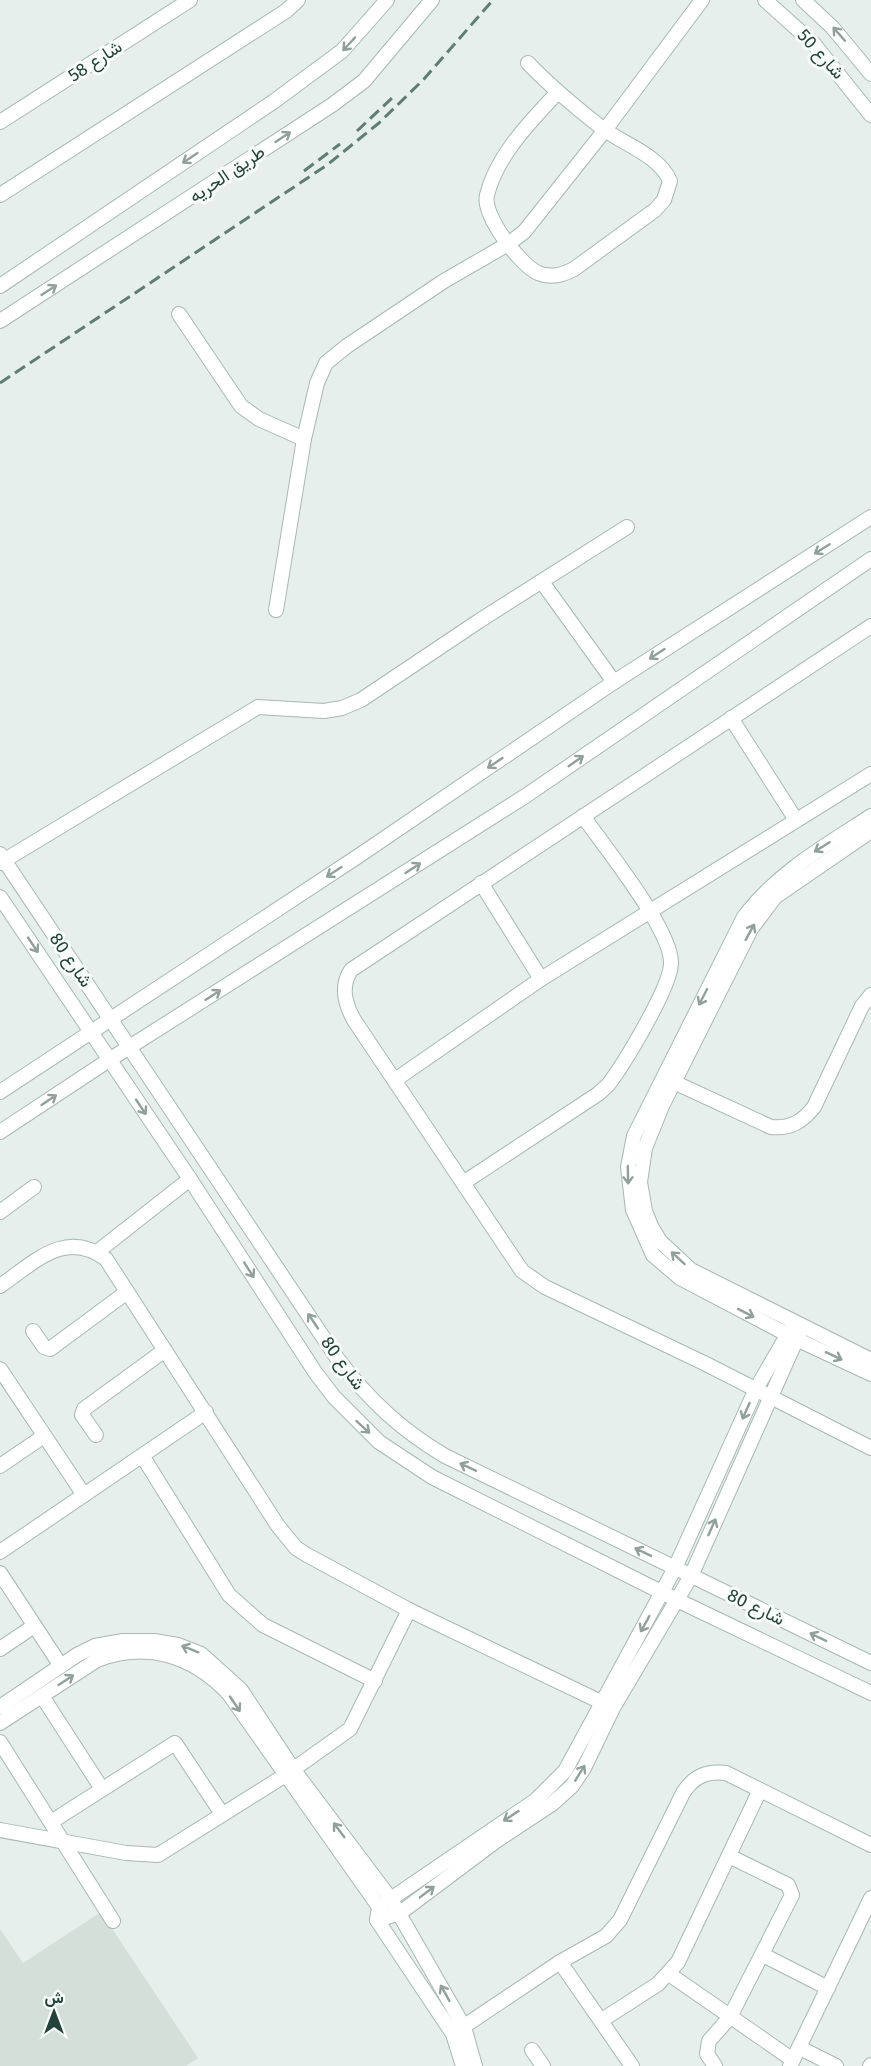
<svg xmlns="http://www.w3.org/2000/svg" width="871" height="2066" font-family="'Fira Sans',Vazirmatn,sans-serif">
<rect width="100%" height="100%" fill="#e6efeb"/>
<polygon fill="#d4dfda" points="101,1912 198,2058 186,2066 0,2066 0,1929 23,1963"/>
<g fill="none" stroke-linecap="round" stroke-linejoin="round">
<defs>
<g id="minor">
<polyline points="765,0 814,44 871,115"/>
<polyline points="803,0 832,27 871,74"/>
<path d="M 528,63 C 551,87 575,107 602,128 C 623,144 659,155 670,181 L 664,200 L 655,210 L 574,269 C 563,275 550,278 538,273 C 520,265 482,215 487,195 C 497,155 530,122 557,93"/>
<polyline points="0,122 190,0"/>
<polyline points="0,195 286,11 298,0"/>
<polyline points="0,286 273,102 342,51 387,0"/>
<polyline points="179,314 241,406 259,419 304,439"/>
<polyline points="0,321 332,105 364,81 432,0"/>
<polyline points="542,582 614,682"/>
<polyline points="276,610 304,439 317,383 326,363 347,346 444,281 508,244 524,232 605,130 702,0"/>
<path d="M 871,626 L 351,970 C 340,987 345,1004 354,1020 L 522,1271 L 545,1287 L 706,1364 L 871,1448"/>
<polyline points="731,718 796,820"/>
<path d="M 871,816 C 825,846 778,872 744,917 L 634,1136 L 628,1167 L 633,1210 L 653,1255 L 680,1278 L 796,1339 L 871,1374"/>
<polyline points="871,831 775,897 751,929 662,1106 645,1148 640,1182 645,1211 651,1226 660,1241 691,1270 871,1360"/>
<path d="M 0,854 L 337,1358 C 368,1399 401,1430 445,1456 L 871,1663"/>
<polyline points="0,863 258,707 324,711 342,708 361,700 479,621 627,527"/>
<polyline points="481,883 541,979"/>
<polyline points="0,897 190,1179 315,1372 334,1397 379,1442 432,1477 677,1600 871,1693"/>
<path d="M 667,1079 L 771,1127 C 790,1129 802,1122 814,1107 L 862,1006 L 871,995"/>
<polyline points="395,1080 541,979 871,774"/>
<polyline points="0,1092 360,855 614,682 871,517"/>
<polyline points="0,1132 109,1060 527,795 871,559"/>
<path d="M 463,1183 L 598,1094 L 608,1085 C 624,1064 670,988 671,964 C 673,931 603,845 583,816"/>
<polyline points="0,1212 34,1187"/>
<polyline points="97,1252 190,1179"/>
<path d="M 0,1286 C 34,1263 65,1228 106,1259 L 278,1526 L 296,1548 L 307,1555 L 409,1610 L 601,1702"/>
<polyline points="33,1331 44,1347 50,1349 127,1292"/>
<polyline points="0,1369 84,1495"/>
<polyline points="96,1435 82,1415 84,1409 165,1350"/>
<polyline points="143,1457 229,1595 263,1625 375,1681"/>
<polyline points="0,1466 44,1436"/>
<polyline points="0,1552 206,1412"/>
<polyline points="0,1573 61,1666"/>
<polyline points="0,1649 34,1626"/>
<polyline points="42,1696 102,1789"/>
<polyline points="0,1707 77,1655 95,1646 123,1641 154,1641 178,1645 201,1654 241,1690 293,1769 390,1898 464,2027 475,2066"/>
<path d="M 0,1723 L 97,1660 C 146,1641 193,1655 229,1694 L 379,1907 L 377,1920 L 453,2034 L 463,2066"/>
<polyline points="0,1742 113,1921"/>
<polyline points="51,1822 175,1743 222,1814"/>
<polyline points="0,1830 126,1853 158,1855 284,1776 350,1729 409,1610"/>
<polyline points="379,1907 536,1800 565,1771 675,1568 756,1389 792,1327"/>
<polyline points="377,1920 400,1913 496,1841 552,1804 572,1786 584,1768 613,1708 691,1576 802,1327"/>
<polyline points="763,1955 828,1988"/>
<polyline points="560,1962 632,2066"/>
<polyline points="669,1974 793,2060"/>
<polyline points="602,2020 658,1984 678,1962 760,1790"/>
<path d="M 457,2031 L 560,1962 L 606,1936 L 620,1920 L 683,1793 C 694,1776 706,1771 726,1773 L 871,1845"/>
<polyline points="800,2048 836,2066"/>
<polyline points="532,2050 543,2066"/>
<polyline points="715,2066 707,2054 709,2041 730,2017 792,1895 788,1885 729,1856"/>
<polyline points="790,2066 871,1898"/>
<polyline points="870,2066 871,2065"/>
</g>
</defs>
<use href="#minor" stroke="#a8b8b2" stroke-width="16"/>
<use href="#minor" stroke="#fff" stroke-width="14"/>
<g stroke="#5f7d75" stroke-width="3" stroke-dasharray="12 6" stroke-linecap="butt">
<polyline points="357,131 392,98"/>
<polyline points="304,171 340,144"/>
<polyline points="0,383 327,165 379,123 424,79 493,0"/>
</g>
</g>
<defs><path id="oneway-shaft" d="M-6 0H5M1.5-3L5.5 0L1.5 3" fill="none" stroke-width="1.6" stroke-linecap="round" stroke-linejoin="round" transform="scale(1.5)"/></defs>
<g stroke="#92a09c">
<use href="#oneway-shaft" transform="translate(839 34) rotate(-131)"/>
<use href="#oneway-shaft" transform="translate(349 44) rotate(133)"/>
<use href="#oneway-shaft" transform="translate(283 137) rotate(-34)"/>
<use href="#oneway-shaft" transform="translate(190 158) rotate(146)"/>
<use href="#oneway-shaft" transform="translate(49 290) rotate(-33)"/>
<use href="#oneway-shaft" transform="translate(822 549) rotate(148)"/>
<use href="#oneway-shaft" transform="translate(657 654) rotate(147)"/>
<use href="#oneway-shaft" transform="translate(576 761) rotate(-35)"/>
<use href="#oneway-shaft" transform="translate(495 763) rotate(146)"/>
<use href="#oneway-shaft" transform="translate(822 847) rotate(148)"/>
<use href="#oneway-shaft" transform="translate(413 868) rotate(-33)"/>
<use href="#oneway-shaft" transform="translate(334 872) rotate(147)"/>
<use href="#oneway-shaft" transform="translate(750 932) rotate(-61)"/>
<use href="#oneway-shaft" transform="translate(33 945) rotate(56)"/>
<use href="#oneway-shaft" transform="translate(213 995) rotate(-33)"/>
<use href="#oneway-shaft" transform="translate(703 997) rotate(117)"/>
<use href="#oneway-shaft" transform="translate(49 1100) rotate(-34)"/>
<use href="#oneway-shaft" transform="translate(141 1107) rotate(56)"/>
<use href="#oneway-shaft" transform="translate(628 1175) rotate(89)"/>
<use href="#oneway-shaft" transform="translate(678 1258) rotate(-138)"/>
<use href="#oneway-shaft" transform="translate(249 1270) rotate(57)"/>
<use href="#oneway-shaft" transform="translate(746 1313) rotate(27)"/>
<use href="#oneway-shaft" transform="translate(313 1321) rotate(-124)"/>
<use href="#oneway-shaft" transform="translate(834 1356) rotate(25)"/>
<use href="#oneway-shaft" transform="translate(746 1411) rotate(114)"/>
<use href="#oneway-shaft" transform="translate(363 1427) rotate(42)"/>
<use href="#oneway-shaft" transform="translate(468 1467) rotate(-155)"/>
<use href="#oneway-shaft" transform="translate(712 1527) rotate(-66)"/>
<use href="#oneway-shaft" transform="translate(643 1552) rotate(-154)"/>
<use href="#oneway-shaft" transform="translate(645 1624) rotate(119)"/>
<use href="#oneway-shaft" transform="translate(818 1637) rotate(-154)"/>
<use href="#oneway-shaft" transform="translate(190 1649) rotate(-158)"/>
<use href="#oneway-shaft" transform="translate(66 1680) rotate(-33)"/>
<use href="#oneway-shaft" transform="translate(235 1704) rotate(56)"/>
<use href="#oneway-shaft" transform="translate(580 1773) rotate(-58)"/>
<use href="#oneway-shaft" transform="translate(511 1816) rotate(147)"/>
<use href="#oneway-shaft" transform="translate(339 1830) rotate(-127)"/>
<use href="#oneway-shaft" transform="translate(427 1892) rotate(-37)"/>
<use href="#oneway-shaft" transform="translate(445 1993) rotate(-119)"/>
</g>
<g text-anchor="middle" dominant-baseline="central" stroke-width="6" stroke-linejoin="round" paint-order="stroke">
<g font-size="18" fill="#24423a" stroke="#f7fbf9">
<text transform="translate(821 54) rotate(48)">شارع 50</text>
<text transform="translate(95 61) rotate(-33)">شارع 58</text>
<text transform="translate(227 174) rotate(-34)">طريق الحريه</text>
<text transform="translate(71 960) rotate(56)">شارع 80</text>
<text transform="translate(343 1363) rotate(54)">شارع 80</text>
<text transform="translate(756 1607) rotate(26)">شارع 80</text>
</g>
</g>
<g transform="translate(54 2012)" stroke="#f7fbf9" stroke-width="4.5" paint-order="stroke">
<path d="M0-4.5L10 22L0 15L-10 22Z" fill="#24423a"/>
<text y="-9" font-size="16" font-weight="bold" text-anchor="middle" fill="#24423a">ش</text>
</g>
</svg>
